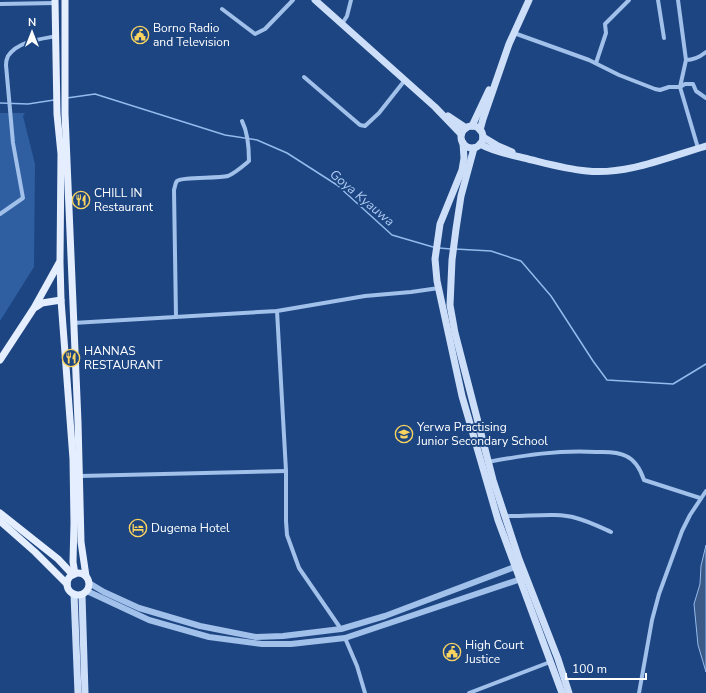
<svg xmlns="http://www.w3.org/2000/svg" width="706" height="693" font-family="'Nunito Sans',sans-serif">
<rect width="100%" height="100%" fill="#1c4582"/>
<polygon fill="#2f5fa1" points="0,113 25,113 23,116 35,164 34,267 0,321"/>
<polygon fill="#3b5a87" stroke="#95baec" points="706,545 706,672 698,645 694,604 700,584 701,566"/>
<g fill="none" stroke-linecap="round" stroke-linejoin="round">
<g stroke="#95baec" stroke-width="1.5">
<polyline points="67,98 95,94 225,135 257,140 287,153 337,185 392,235 433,247"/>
<polyline points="0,103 28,104 54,100"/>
<polyline points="439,248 451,249"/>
<polyline points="455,249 491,251 521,261 551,296 593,361 607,380 673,384 706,364"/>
</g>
<g stroke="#a1c0ea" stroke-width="4">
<polyline points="658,0 664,38"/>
<polyline points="678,0 686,60"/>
<polyline points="0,4 55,3"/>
<polyline points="222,9 255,34 265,29 293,0"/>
<polyline points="342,24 347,16 351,0"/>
<polyline points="514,33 589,60 619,75 655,89 660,90 669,87 680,87 685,84 693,84 696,91 706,98"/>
<polyline points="596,63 606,33 605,24 629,0"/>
<polyline points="304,77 360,125 365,126 379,113 405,80"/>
<path d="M 698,148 L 680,87 L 686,60 C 694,60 700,57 706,52"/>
<path d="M 0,214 L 23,198 L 13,143 L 6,65 C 6,62 7,58 8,56 C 18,41 41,39 57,36"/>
<polyline points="277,311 286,471 286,521 287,535 299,568 341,629"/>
<path d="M 176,317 L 174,190 C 175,187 175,183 177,181 C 183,176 217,179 228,176 C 235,173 243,166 249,161 C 249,148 248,133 242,121"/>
<polyline points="73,323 277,311 365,296 411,292 439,288"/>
<path d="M 488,462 C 525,455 558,450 596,452 C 605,452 617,451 626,456 C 635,460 641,471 644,480 L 700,498"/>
<polyline points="80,476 286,471"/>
<path d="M 505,516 C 526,517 557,512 576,518 C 588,521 600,527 611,532"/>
<polyline points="345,638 357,666 365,693"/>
<polyline points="469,693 550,662"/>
<polyline points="639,693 652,620 659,594 682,531 690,515 706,491"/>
</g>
<g stroke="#a1c0ea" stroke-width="6">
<polyline points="89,583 104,592 139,608 200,626 256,637 283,636 341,629 385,616 520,565"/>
<polyline points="87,591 149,620 209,637 262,644 291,644 345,638 524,578"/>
</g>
<g stroke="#cddef8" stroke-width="7">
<polyline points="315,0 435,107 461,134"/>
<polyline points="448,116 466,128"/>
<polyline points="472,126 489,90"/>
<circle cx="472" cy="137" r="11"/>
<polyline points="480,130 483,119 509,44 529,0"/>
<polyline points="483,137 498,146 512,152"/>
<polyline points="463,143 464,158 462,170 440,224 435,259 437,281 462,396 498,520 562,693"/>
<path d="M 480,144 C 494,152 508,154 524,158 C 545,163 565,169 587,171 C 627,175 668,157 706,146"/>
<polyline points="474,148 461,196 456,229 452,260 450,305 455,333 493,480 519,559 558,659 569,693"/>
<polyline points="74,594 78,693"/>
<polyline points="82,595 85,693"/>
</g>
<g stroke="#e5eefe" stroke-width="7">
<polyline points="55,0 57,114 61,154 60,262 61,300 73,459 74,523 73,562 75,574"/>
<polyline points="65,0 65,114 78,422 81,542 86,576"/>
<polyline points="36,307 42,303 61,300"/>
<polyline points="0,360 34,308 59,263"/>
<polyline points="0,513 58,559 73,575"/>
<polyline points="0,521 35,552 67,584"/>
<circle cx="78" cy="584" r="11"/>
</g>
</g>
<defs>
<symbol id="civic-ring" viewBox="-11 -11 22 22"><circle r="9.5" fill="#1c4582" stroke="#fbd35f" stroke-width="1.5"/><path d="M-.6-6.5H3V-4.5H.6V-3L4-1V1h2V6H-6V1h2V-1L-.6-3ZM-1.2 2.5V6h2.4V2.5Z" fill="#fbd35f"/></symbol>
<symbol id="restaurant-ring" viewBox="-11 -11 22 22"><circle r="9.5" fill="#1c4582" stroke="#fbd35f" stroke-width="1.5"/><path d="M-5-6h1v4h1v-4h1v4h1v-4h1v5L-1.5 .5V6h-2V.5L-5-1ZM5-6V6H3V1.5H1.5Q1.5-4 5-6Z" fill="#fbd35f"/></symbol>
<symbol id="school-ring" viewBox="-11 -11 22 22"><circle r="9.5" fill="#1c4582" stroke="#fbd35f" stroke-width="1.5"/><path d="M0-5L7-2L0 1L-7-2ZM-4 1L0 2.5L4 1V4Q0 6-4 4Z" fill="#fbd35f"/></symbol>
<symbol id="hotel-ring" viewBox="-11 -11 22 22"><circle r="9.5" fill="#1c4582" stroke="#fbd35f" stroke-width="1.5"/><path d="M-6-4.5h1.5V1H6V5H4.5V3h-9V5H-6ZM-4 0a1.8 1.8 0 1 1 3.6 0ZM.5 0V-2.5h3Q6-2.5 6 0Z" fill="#fbd35f"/></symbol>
</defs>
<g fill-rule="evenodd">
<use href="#civic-ring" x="130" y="25" width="20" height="20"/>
<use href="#restaurant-ring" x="71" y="190" width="20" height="20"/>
<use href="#restaurant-ring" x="61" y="348" width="20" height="20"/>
<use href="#school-ring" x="394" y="424" width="20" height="20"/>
<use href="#hotel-ring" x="128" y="518" width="20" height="20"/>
<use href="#civic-ring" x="442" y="642" width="20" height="20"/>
</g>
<g text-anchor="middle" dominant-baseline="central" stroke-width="4" stroke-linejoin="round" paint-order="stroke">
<g font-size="12" fill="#fff" stroke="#1c4582" text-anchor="start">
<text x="153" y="28">Borno Radio<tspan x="153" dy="14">and Television</tspan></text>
<text x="94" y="193">CHILL IN<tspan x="94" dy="14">Restaurant</tspan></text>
<text x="84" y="351">HANNAS<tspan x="84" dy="14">RESTAURANT</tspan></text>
<text x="417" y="427">Yerwa Practising<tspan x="417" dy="14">Junior Secondary School</tspan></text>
<text x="151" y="528">Dugema Hotel</text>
<text x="465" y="645">High Court<tspan x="465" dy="14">Justice</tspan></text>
</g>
<g font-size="13" font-style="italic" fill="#adcaf2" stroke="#1c4582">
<text transform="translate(362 198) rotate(40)">Goya Kyauwa</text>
</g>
</g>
<g transform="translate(32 32)" stroke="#1c4582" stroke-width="3" paint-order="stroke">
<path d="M0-3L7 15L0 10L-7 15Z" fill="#ffffff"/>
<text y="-6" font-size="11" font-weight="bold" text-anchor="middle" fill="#ffffff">N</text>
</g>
<path d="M566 673v6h80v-6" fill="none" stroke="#ffffff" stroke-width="2"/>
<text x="572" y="673" font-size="12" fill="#ffffff" stroke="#1c4582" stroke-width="3" paint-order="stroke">100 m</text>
</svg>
